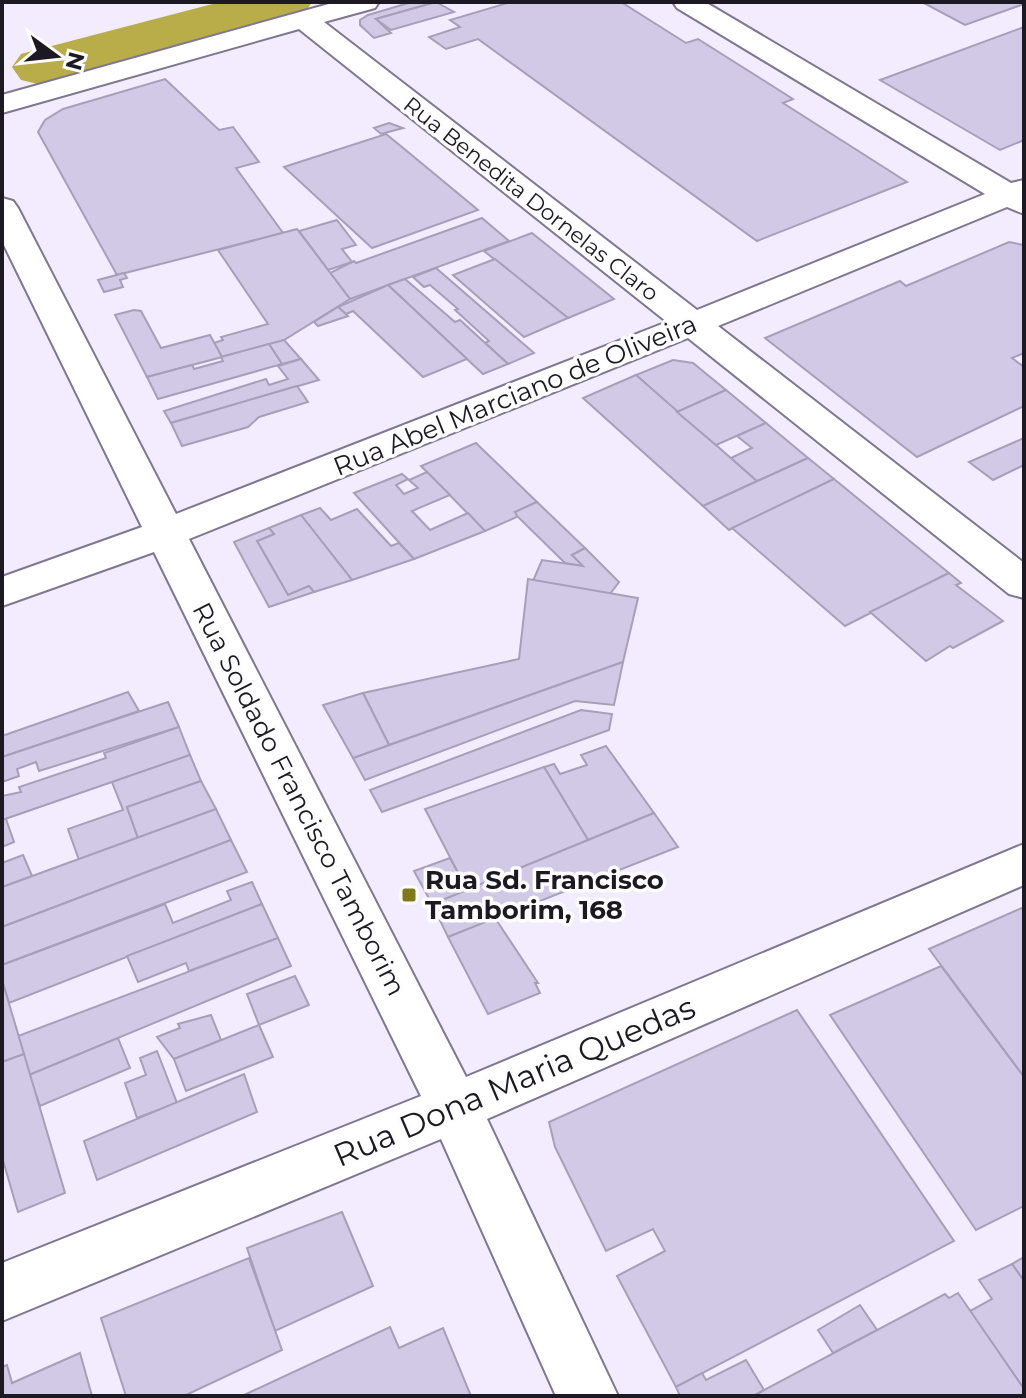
<svg xmlns="http://www.w3.org/2000/svg" width="1026" height="1398" font-family="Montserrat,sans-serif">
<rect width="100%" height="100%" fill="#f2ecfe"/>
<g fill="none" stroke-linecap="round" stroke-linejoin="round">
<polygon fill="#b8ad48" fill-rule="evenodd" points="220,2 312,2 304,14 42,85 21,80 12,67 21,54"/>
</g>
<g fill="#d2c9e6" stroke="#a79fba" stroke-width="2">
<polygon points="412,2 436,2 376,19 391,33 374,38 360,25 360,20 368,15"/>
<polygon points="436,2 454,12 391,30 376,19"/>
<polygon points="511,2 621,2 686,43 698,39 793,99 783,103 907,182 757,241 478,39 446,49 429,37 460,27 450,20"/>
<polygon points="922,2 1024,2 1024,4 965,25"/>
<polygon points="1024,27 1024,140 1000,150 880,80"/>
<polygon points="165,79 219,130 233,127 259,162 236,168 283,233 117,275 38,132 45,120 63,109"/>
<polygon points="389,123 403,128 381,134 374,128"/>
<polygon points="386,134 402,147 478,210 372,248 284,167"/>
<polygon points="482,218 509,241 350,299 330,273 354,261 356,263"/>
<polygon points="337,220 356,245 342,249 352,262 328,270 299,231"/>
<polygon points="297,229 350,299 284,340 222,357 214,343 223,340 221,337 268,324 218,250"/>
<polygon points="532,233 614,299 568,318 484,251"/>
<polygon points="1009,242 1024,245 1024,353 1012,358 1024,367 1024,406 917,457 765,338 900,281 906,286"/>
<polygon points="495,259 568,318 524,337 453,275"/>
<polygon points="436,268 534,353 508,364 485,343 489,341 455,310 458,309 430,285 424,287 413,277"/>
<polygon points="124,273 127,278 120,280 123,287 104,292 98,280"/>
<polygon points="405,279 455,322 460,320 508,364 483,374 388,285"/>
<polygon points="388,285 467,359 423,377 353,311 346,314 338,307"/>
<polygon points="338,307 348,316 318,326 314,322"/>
<polygon points="134,310 141,311 161,348 210,335 222,357 147,377 115,315"/>
<polygon points="284,340 301,359 282,364 269,344"/>
<polygon points="269,344 282,364 158,399 147,377 192,365 194,369 223,361 221,357"/>
<polygon points="301,359 319,380 171,423 164,411 266,379 269,385 288,379 278,366"/>
<polygon points="673,360 693,363 726,390 677,412 636,375"/>
<polygon points="636,375 716,445 757,481 703,506 583,398"/>
<polygon points="297,386 308,402 259,417 248,427 182,446 171,423"/>
<polygon points="726,390 766,423 716,445 677,412"/>
<polygon points="766,423 808,458 757,481 731,458 752,448 737,436"/>
<polygon points="1024,438 1024,465 993,480 969,462"/>
<polygon points="476,443 537,502 515,512 519,516 485,531 421,466"/>
<polygon points="808,458 834,479 729,530 703,506"/>
<polygon points="427,472 450,495 412,511 430,530 468,513 485,531 414,559 354,493 402,474 408,479 396,485 404,494 418,488 409,480"/>
<polygon points="834,479 949,573 845,626 732,528"/>
<polygon points="537,502 585,548 572,555 583,566 565,563 517,516 515,512"/>
<polygon points="320,508 331,520 357,509 391,546 399,543 414,559 352,580 301,515"/>
<polygon points="301,515 352,580 314,592 309,586 288,595 257,541 274,534 269,528"/>
<polygon points="269,528 274,534 257,541 288,595 309,586 314,592 269,607 234,542"/>
<polygon points="585,548 619,582 610,594 533,581 542,560 583,566 572,555"/>
<polygon points="949,573 961,583 956,585 1003,621 953,648 950,646 926,661 870,612"/>
<polygon points="528,579 638,598 623,662 389,745 363,693 519,659"/>
<polygon points="623,662 614,705 575,701 365,780 353,758"/>
<polygon points="128,692 139,711 2,757 2,736"/>
<polygon points="363,693 389,745 353,758 323,705"/>
<polygon points="168,702 179,727 39,771 36,762 17,769 19,776 2,782 2,757"/>
<polygon points="581,710 612,714 609,730 382,812 370,790"/>
<polygon points="179,727 190,755 2,820 2,796 21,792 19,787 106,758 104,753"/>
<polygon points="606,746 654,813 588,840 544,767 554,764 560,774 587,765 581,755"/>
<polygon points="190,755 201,781 127,807 138,838 79,860 68,829 123,810 112,782"/>
<polygon points="544,767 588,840 467,890 425,809"/>
<polygon points="201,781 216,809 138,838 127,807"/>
<polygon points="216,809 231,840 2,927 2,887"/>
<polygon points="654,813 678,847 448,937 432,904"/>
<polygon points="6,819 14,842 2,847 2,820"/>
<polygon points="231,840 247,872 2,965 2,927"/>
<polygon points="23,855 32,876 2,887 2,863"/>
<polygon points="450,858 467,890 432,904 414,871"/>
<polygon points="252,882 262,904 9,1003 2,980 2,965 165,904 173,923 231,900 227,891"/>
<polygon points="262,904 278,938 189,971 186,963 138,982 127,956"/>
<polygon points="1024,907 1024,1077 929,949"/>
<polygon points="495,918 538,983 535,983 540,993 488,1014 448,937"/>
<polygon points="278,938 291,966 29,1075 18,1036"/>
<polygon points="941,966 1024,1077 1024,1206 976,1230 830,1015"/>
<polygon points="295,976 309,1005 259,1025 247,994"/>
<polygon points="2,980 24,1054 2,1062"/>
<polygon points="797,1010 954,1241 676,1387 617,1276 665,1251 653,1229 606,1251 555,1147 549,1122"/>
<polygon points="211,1015 221,1040 174,1059 157,1037 180,1028 178,1024"/>
<polygon points="259,1025 273,1057 186,1091 174,1059"/>
<polygon points="118,1038 130,1068 40,1106 29,1075"/>
<polygon points="157,1051 177,1103 137,1118 125,1083 146,1075 140,1058"/>
<polygon points="24,1054 65,1193 18,1212 2,1157 2,1062"/>
<polygon points="244,1074 257,1112 97,1180 84,1141"/>
<polygon points="342,1212 373,1286 275,1331 247,1248"/>
<polygon points="1024,1257 1024,1281 1012,1264"/>
<polygon points="249,1258 282,1350 184,1396 126,1396 101,1318"/>
<polygon points="1012,1264 1024,1281 1024,1389 970,1311 992,1299 979,1280"/>
<polygon points="958,1293 1024,1389 1024,1396 753,1396 945,1294 949,1298"/>
<polygon points="860,1305 877,1330 833,1353 818,1330"/>
<polygon points="390,1327 399,1348 443,1328 471,1396 242,1396"/>
<polygon points="80,1353 92,1396 2,1396 2,1367 7,1365 12,1383"/>
<polygon points="746,1360 764,1390 753,1396 680,1396 676,1387 702,1373 706,1380"/>
</g>
<g fill="none" stroke-linecap="round" stroke-linejoin="round">
<defs>
<polygon id="minor" points="336,2 379,2 375,8 324,22 697,310 985,194 677,8 673,2 705,2 1011,183 1024,180 1024,214 1007,207 718,326 1024,563 1024,598 1009,594 688,338 189,539 466,1077 1024,844 1024,885 487,1119 618,1396 556,1396 441,1139 2,1321 2,1263 421,1096 154,552 2,606 2,577 142,527 2,241 2,198 13,201 18,208 176,514 667,322 299,29 2,113 2,95"/>
</defs>
<use href="#minor" stroke="#7f7791" stroke-width="4"/>
<use href="#minor" fill="#fff" fill-rule="evenodd"/>
</g>
<rect fill="#82781c" stroke="#fdfdfd" stroke-width="3" x="401" y="887" width="16" height="16" rx="4"/>
<g text-anchor="middle" dominant-baseline="central" stroke-width="7" stroke-linejoin="round" paint-order="stroke">
<g font-size="22" fill="#1c1923" stroke="#fdfdfd">
<text transform="translate(531 199) rotate(38)">Rua Benedita Dornelas Claro</text>
</g>
<g font-size="26" fill="#1c1923" stroke="#fdfdfd">
<text transform="translate(515 395) rotate(-22)">Rua Abel Marciano de Oliveira</text>
<text transform="translate(299 799) rotate(63)">Rua Soldado Francisco Tamborim</text>
</g>
<g font-size="26" font-weight="bold" fill="#1c1923" stroke="#fdfdfd" text-anchor="start">
<text x="425" y="880">Rua Sd. Francisco<tspan x="425" dy="30">Tamborim, 168</tspan></text>
</g>
<g font-size="32" fill="#1c1923" stroke="#fdfdfd">
<text transform="translate(514 1081) rotate(-23)">Rua Dona Maria Quedas</text>
</g>
</g>
<rect width="1026" height="1398" fill="none" stroke="#1c1923" stroke-width="8"/>
<g transform="translate(56 56) rotate(105)" stroke="#fdfdfd" stroke-width="6" paint-order="stroke">
<path d="M0-6L14 30L0 20L-14 30Z" fill="#1c1923"/>
<text y="-12" font-size="22" font-weight="bold" text-anchor="middle" fill="#1c1923">N</text>
</g>
</svg>
